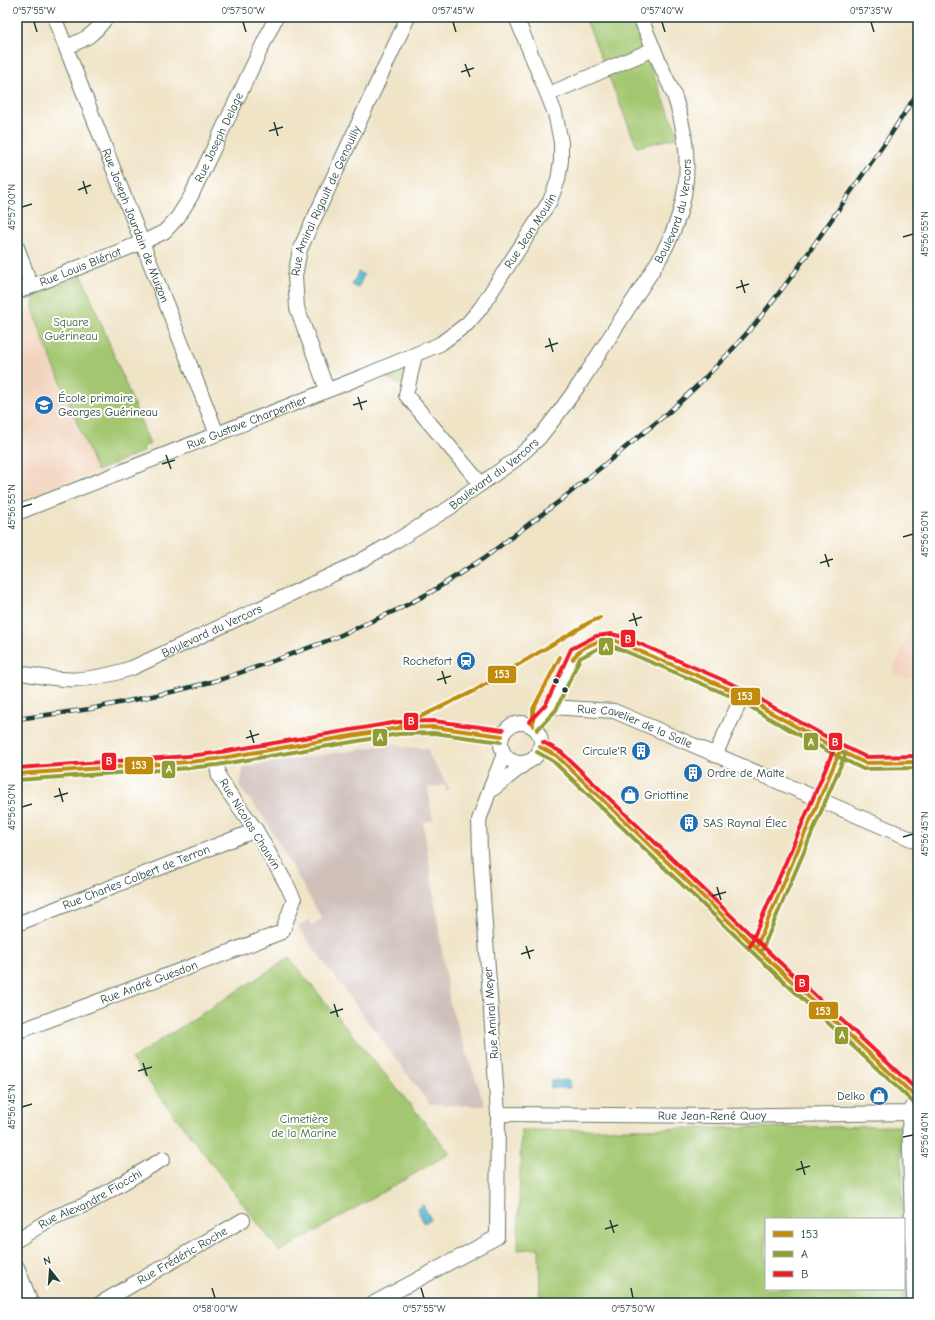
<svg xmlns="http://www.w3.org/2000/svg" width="935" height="1320" font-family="'Comic Neue',sans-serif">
<rect width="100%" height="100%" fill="#fff"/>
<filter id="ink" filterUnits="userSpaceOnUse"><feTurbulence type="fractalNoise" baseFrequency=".025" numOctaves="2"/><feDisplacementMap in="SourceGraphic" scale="8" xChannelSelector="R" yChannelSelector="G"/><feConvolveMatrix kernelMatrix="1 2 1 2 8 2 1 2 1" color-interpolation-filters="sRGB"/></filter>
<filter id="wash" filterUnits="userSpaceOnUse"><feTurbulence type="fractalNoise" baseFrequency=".012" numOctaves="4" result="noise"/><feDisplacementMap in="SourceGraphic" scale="16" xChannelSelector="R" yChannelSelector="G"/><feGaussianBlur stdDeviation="0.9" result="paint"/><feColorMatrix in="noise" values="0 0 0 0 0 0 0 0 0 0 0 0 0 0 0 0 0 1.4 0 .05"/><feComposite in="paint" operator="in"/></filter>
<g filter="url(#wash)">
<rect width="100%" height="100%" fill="#f0e4c7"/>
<g fill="#f2d4be">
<polygon points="33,308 43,339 97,471 17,502 17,314"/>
<polygon points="918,608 918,679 892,674"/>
</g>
<polygon fill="#cfc0ba" points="394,744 398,744 404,747 428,748 429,755 450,789 446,791 445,785 428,788 433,820 423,822 450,1005 485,1106 430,1105 298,927 309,920 312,925 322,919 263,816 239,787 244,767"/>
<g fill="#a3c770" stroke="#618252">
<polygon points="585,17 630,17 679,137 637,147"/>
<polygon points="82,276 150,444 142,447 144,451 97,471 43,339 33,308 34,296"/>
<polygon points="401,367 405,369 403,383 399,384 386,378 386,373"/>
<polygon points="289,958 450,1153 280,1252 131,1059"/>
<polygon points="901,1126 903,1219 766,1219 766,1289 904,1289 904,1256 905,1303 540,1303 539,1248 518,1250 521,1130"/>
</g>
<g fill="#53b6d1" stroke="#397a82">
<polygon points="358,272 364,275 358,288 352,285"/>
<polygon points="570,1080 570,1088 551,1088 551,1081"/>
<polygon points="423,1205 431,1219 424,1223 417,1209"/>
</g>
</g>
<g filter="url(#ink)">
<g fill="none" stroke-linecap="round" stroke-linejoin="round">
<defs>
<g id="minor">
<path id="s1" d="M 54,17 L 217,434"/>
<path d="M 66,47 C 87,39 93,35 107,17"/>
<polyline points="549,94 654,49"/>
<polyline points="17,247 31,286"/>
<path id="s2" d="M 17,292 L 143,242 L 164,232 L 178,217 L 191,196 L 276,17"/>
<polyline points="415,355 406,395 481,484"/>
<path id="s3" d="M 327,390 L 297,308 L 295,276 L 300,249 L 408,17"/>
<path id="s4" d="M 17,513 L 364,376 L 440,344 L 467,324 L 480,309 L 550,201 L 558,180 L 561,161 L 561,142 L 555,113 L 516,17"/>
<path id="s5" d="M 17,672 C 62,682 88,683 132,668 L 355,564 L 394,542 L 451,507 L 465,495 L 515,460 L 539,438 L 557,415 L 581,382 L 652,271 C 688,215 696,165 676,101 C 673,91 668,82 664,73 C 656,54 648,36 640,17"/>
<path id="s6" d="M 551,707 L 614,711 L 918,842"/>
<circle cx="521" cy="743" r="20"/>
<polyline points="533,726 551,707 575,654 597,642 611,640 622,643 743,695 768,711 840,751 865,763 918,762"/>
<polyline points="504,754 489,792 527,762"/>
<polyline points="715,755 743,695"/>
<polyline points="17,774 189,762 216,759 398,728 434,727 502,736"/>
<path id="s7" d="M 17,924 L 256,830"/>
<polyline points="756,948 840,751"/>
<path id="s8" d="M 17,1032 L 282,932 L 294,900 L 288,887 L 256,830 L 229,793 L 219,777 L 216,759"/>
<polyline points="909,1113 914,1303"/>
<path id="s9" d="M 498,1114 L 717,1116 L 909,1113 L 918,1099 L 770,961 L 557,756 L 540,747"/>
<path id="s10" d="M 17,1240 L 52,1218 L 87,1204 L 163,1159"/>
<polyline points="17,1267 31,1303"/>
<path id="s11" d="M 101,1303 L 243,1220"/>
<polyline points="374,1303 497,1237 498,1114 480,852 479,820 489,792"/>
</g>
</defs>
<use href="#minor" stroke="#687767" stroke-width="16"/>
<use href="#minor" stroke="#fff" stroke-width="14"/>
<defs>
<polyline id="rail" points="17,719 90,709 176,691 222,679 265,664 332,639 401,608 431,592 484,558 561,500 669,412 698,385 729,353 756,323 795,272 891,134 918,92"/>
</defs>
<use href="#rail" stroke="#1f3d34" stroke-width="4.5"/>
<use href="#rail" stroke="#fff" stroke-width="3" stroke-dasharray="9" stroke-linecap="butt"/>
<defs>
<g id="bus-1">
<path d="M 573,659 C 581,646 601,638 616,641 L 743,695 L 768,711 L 840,751 L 865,763 L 918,762"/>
<polyline points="401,726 474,691 590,622 600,618"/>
<polyline points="533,726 533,709 560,657"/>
<polyline points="540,747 557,756 770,961 918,1099"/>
<polyline points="17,774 189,762 216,759 398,728 434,727 502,736"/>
<polyline points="756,948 840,751"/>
</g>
<g id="bus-2">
<polyline points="537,730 556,710 580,658 599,648 611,646 620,649 740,700 765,716 837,756 863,769 918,768"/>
<polyline points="537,752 553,761 766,965 914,1103"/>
<polyline points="17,780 189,768 217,765 399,734 434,733 501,742"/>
<polyline points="762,950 846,753"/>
</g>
<g id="bus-3">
<polyline points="529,722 546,704 571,649 596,636 611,634 624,637 746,690 771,706 843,746 866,757 918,756"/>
<polyline points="543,742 561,752 774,957 918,1091"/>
<polyline points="17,768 188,756 215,753 398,722 434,721 503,730"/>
<polyline points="750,946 834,749"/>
</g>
</defs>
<use href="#bus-1" stroke="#fff" stroke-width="7"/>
<use href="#bus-2" stroke="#fff" stroke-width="7"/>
<use href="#bus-3" stroke="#fff" stroke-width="7"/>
<use href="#bus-1" stroke="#c18c0d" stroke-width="4"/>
<use href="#bus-2" stroke="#919c33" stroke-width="4"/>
<use href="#bus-3" stroke="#ed1e25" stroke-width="4"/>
</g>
</g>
<path fill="none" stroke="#1f3d34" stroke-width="1.5" d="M 34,22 L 37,32M 243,22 L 246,32M 453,22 L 456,32M 662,22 L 665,32M 871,22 L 874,32M 465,64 L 470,77M 461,72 L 474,68M 274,122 L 278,136M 269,131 L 283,127M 83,181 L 87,194M 78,190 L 91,185M 22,207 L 32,204M 903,237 L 913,234M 741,280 L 745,293M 736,288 L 749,284M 549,338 L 553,352M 545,347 L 558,343M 358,397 L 362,410M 353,405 L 367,401M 166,455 L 171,469M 162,464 L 175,460M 22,507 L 32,504M 903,537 L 913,534M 825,554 L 829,567M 820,563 L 833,559M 633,613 L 637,626M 629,621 L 642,617M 442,671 L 446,684M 437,680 L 451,676M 250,730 L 254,743M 246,738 L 259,734M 59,788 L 63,802M 54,797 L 68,793M 22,807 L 32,804M 903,837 L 913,834M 717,887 L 721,900M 712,896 L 726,892M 526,946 L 530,959M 521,954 L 534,950M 334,1004 L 338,1017M 330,1013 L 343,1009M 143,1063 L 147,1076M 138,1071 L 152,1067M 22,1107 L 32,1104M 903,1137 L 913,1135M 801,1161 L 805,1175M 796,1170 L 810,1166M 610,1220 L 614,1233M 605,1229 L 618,1225M 212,1288 L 215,1298M 421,1288 L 424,1298M 631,1288 L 633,1298"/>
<defs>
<symbol id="school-disc" viewBox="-11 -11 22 22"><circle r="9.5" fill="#1f6fb2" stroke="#fff"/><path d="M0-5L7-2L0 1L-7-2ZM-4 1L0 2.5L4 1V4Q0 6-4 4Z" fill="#fff"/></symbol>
<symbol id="station-disc" viewBox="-11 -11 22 22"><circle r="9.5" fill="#1f6fb2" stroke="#fff"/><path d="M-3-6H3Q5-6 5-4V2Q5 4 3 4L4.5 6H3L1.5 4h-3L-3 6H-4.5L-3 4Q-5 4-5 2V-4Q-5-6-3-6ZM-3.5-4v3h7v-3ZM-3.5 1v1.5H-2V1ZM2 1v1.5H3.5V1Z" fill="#fff"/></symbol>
<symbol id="building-disc" viewBox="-11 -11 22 22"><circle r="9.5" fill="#1f6fb2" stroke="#fff"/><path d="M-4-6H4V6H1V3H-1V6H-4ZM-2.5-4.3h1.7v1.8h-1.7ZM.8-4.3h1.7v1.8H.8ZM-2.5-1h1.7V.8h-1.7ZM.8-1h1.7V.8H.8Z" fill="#fff"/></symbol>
<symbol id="shop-disc" viewBox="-11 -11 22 22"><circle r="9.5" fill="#1f6fb2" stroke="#fff"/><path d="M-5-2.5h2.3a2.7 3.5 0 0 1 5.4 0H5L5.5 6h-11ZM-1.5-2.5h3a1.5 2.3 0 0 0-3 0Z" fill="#fff"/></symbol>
</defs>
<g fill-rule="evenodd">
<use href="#school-disc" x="33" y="394" width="22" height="22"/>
<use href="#station-disc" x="455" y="650" width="22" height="22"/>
<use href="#building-disc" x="630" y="740" width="22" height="22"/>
<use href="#building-disc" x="682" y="762" width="22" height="22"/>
<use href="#shop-disc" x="619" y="784" width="22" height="22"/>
<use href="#building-disc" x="678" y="812" width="22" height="22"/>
<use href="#shop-disc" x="868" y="1085" width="22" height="22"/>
</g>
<g fill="#1f3d34" stroke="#fff" stroke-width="1.5">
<circle cx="556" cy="681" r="3.5"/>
<circle cx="565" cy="690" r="3.5"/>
</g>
<g text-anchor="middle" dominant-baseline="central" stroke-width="4" stroke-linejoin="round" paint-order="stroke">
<g font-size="12" fill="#1f3d34" stroke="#fff">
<text stroke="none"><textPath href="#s2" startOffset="269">Rue Joseph Delage</textPath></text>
<text stroke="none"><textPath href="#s3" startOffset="201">Rue Amiral Rigault de Genouilly</textPath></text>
<text stroke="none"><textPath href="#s5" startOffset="853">Boulevard du Vercors</textPath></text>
<text stroke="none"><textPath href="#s1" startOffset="224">Rue Joseph Jourdain de Muizon</textPath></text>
<text stroke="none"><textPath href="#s4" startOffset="602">Rue Jean Moulin</textPath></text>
<text stroke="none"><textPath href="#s2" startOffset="68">Rue Louis Blériot</textPath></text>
<text stroke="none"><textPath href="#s4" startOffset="247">Rue Gustave Charpentier</textPath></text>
<text stroke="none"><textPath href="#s5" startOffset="529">Boulevard du Vercors</textPath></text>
<text stroke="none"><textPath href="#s5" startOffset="205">Boulevard du Vercors</textPath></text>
<text stroke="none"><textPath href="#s6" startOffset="87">Rue Cavelier de la Salle</textPath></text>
<text transform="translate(250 824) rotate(58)">Rue Nicolas Chauvin</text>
<text stroke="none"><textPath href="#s7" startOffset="128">Rue Charles Colbert de Terron</textPath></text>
<text stroke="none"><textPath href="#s8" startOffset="141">Rue André Guesdon</textPath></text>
<text transform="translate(491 1013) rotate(-94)">Rue Amiral Meyer</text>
<text stroke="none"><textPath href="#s9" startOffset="214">Rue Jean-René Quoy</textPath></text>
<text stroke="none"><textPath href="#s10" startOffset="84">Rue Alexandre Fiocchi</textPath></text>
<text stroke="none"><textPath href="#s11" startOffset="94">Rue Frédéric Roche</textPath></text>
</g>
<g font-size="12" fill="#406043" stroke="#fff">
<text x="71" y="322">Square<tspan x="71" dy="14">Guérineau</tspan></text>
<text x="304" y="1119">Cimetière<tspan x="304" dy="14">de la Marine</tspan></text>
</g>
<g font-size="12" fill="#1f3d34" stroke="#fff" text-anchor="start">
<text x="58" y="398">École primaire<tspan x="58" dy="14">Georges Guérineau</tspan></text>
<text x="452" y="661" text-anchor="end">Rochefort</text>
<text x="627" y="751" text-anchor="end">Circule'R</text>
<text x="707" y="773">Ordre de Malte</text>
<text x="644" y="795">Griottine</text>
<text x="703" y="823">SAS Raynal Élec</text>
<text x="865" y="1096" text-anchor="end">Delko</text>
</g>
</g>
<g stroke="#fff" stroke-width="1.5">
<rect x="620" y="629" width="16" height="19" rx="4" fill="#ed1e25"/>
<rect x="598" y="637" width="16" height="19" rx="4" fill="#919c33"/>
<rect x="487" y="665" width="30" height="19" rx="4" fill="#c18c0d"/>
<rect x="730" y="687" width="31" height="19" rx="4" fill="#c18c0d"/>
<rect x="403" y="712" width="16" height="19" rx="4" fill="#ed1e25"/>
<rect x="372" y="728" width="16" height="19" rx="4" fill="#919c33"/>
<rect x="803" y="732" width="16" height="19" rx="4" fill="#919c33"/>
<rect x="828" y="732" width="15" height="19" rx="4" fill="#ed1e25"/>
<rect x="101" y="752" width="16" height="19" rx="4" fill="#ed1e25"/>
<rect x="124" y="756" width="30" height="19" rx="4" fill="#c18c0d"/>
<rect x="161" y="760" width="15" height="19" rx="4" fill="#919c33"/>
<rect x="794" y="974" width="16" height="19" rx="4" fill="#ed1e25"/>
<rect x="808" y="1001" width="31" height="19" rx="4" fill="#c18c0d"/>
<rect x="834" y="1026" width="15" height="19" rx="4" fill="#919c33"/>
</g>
<g font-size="11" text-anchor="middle" font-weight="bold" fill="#fff">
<text x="628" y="643">B</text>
<text x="606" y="651">A</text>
<text x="502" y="678">153</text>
<text x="745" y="700">153</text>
<text x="411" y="725">B</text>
<text x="380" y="741">A</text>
<text x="811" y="746">A</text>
<text x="835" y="746">B</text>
<text x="109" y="765">B</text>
<text x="139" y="769">153</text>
<text x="169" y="773">A</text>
<text x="802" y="987">B</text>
<text x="823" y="1015">153</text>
<text x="842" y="1039">A</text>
</g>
<rect width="935" height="1320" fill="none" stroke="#fff" stroke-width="44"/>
<rect x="765" y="1218" width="140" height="72" fill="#ffffff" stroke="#a5b1ae"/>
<rect x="773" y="1231" width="20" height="6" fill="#c18c0d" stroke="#a5b1ae"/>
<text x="801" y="1238" font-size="12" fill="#1f3d34">153</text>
<rect x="773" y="1251" width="20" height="6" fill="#919c33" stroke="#a5b1ae"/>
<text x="801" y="1258" font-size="12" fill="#1f3d34">A</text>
<rect x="773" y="1271" width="20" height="6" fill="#ed1e25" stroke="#a5b1ae"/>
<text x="801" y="1278" font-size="12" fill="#1f3d34">B</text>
<g transform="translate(50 1270) rotate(343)" stroke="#ffffff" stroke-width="3" paint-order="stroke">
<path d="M0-3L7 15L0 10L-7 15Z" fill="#1f3d34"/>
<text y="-6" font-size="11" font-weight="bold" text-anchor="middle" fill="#1f3d34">N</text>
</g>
<rect x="22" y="22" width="891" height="1276" fill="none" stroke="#1f3d34" stroke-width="1.5"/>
<g font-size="10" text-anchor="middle" fill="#1f3d34">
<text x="34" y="14">0°57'55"W</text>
<text x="243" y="14">0°57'50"W</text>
<text x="453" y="14">0°57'45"W</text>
<text x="662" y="14">0°57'40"W</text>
<text x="871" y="14">0°57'35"W</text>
<text transform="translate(11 207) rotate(-90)" y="4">45°57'00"N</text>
<text transform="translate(924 234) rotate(-90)" y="4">45°56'55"N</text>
<text transform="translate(11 507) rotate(-90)" y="4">45°56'55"N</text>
<text transform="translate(924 534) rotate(-90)" y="4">45°56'50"N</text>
<text transform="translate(11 807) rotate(-90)" y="4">45°56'50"N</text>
<text transform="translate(924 834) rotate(-90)" y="4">45°56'45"N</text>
<text transform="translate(11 1107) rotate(-90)" y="4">45°56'45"N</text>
<text transform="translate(924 1135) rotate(-90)" y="4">45°56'40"N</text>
<text x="215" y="1312">0°58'00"W</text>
<text x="424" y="1312">0°57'55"W</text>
<text x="633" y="1312">0°57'50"W</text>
</g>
</svg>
